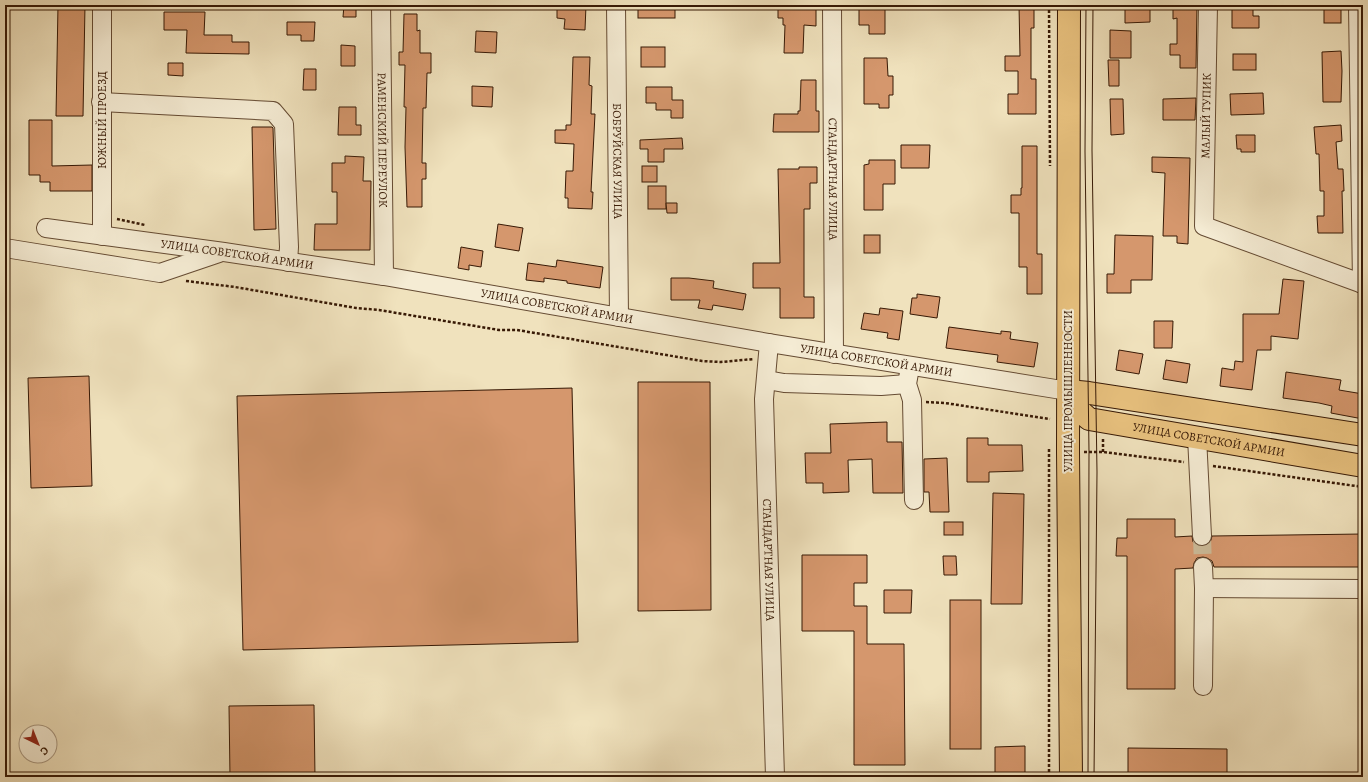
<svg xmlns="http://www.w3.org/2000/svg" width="1368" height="782" font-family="Alegreya,serif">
<rect width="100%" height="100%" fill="#f0e2bd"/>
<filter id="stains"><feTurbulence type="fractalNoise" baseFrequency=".005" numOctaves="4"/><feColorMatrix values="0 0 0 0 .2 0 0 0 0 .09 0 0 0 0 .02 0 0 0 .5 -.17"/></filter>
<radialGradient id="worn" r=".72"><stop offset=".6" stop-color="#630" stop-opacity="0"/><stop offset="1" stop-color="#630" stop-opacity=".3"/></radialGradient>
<g fill="#d5976d" stroke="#371905">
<polygon points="58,5 85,5 83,116 56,116"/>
<polygon points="344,5 356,5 356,17 343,17"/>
<polygon points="557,5 586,5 585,30 564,29 565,19 557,18"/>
<rect x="638" y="5" width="37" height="13"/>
<polygon points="778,5 795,5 795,9 816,9 816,26 804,25 803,53 784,53 785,25 783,25 783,18 778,18"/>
<polygon points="859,5 885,5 885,34 869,34 869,25 859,25"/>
<polygon points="1019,5 1034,5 1034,28 1031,28 1031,79 1036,79 1036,114 1008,114 1008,94 1018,94 1018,71 1005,71 1005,56 1020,56"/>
<polygon points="1125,5 1150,5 1150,22 1125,23"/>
<polygon points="1173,5 1197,5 1196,68 1180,68 1180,55 1170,55 1170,44 1177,44 1177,18 1173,19"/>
<rect x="1324" y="5" width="17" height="18"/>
<polygon points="1232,8 1253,8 1253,16 1259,16 1259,28 1232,28"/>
<polygon points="164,12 205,12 204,35 232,35 232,42 249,42 249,54 186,53 187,30 164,30"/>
<polygon points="404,14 417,14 417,31 420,30 420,53 431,53 431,73 427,73 426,108 423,108 422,163 426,163 426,179 422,179 422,207 407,207 405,147 406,107 404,107 405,65 399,65 399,52 403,52"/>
<polygon points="287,22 315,22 314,41 301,41 301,35 287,35"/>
<polygon points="1110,30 1131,31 1131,58 1110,58"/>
<polygon points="476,31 497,32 496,53 475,52"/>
<polygon points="341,45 355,46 355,66 341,66"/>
<rect x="641" y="47" width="24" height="20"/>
<polygon points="1341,51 1342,71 1341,102 1323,102 1322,52"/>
<rect x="1233" y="54" width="23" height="16"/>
<polygon points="573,57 590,57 589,85 592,86 591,114 595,114 591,192 593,192 592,209 568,208 568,198 565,198 566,171 573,171 574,144 555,143 555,130 566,130 566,125 571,125"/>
<polygon points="864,58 887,58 888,76 893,76 893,95 889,95 889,108 879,108 879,104 864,104"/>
<polygon points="1108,60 1119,60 1119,86 1109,86"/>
<polygon points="168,63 183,63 183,76 168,75"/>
<polygon points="304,69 316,69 316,90 303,90"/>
<polygon points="801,80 816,80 816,111 819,111 819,132 773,132 774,114 798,114 798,111 800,111"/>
<polygon points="472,86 493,87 492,107 472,106"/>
<polygon points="646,87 672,87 672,100 683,100 683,118 671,118 671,110 656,110 656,103 646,103"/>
<polygon points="1263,93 1264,114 1231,115 1230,94"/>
<polygon points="1196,98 1195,120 1163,120 1163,99"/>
<polygon points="1110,99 1123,99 1124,134 1111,135"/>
<polygon points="339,107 356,107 356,125 361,125 361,135 338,135"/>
<polygon points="29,120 52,120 52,166 92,165 92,191 50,191 50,182 40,182 40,175 29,175"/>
<polygon points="1341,125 1342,141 1336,142 1338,169 1343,169 1344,191 1342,191 1343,233 1318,233 1317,216 1324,216 1324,191 1320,191 1319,154 1316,154 1314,127"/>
<polygon points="252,127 272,127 273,128 276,229 254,230"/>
<polygon points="1236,135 1255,135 1255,152 1241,152 1241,149 1237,149"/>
<polygon points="682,138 683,149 664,149 664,162 648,162 648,149 640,149 640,140"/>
<polygon points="901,145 930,145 929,168 901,168"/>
<polygon points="1022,146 1037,146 1037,254 1042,254 1042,294 1027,294 1027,267 1019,267 1019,213 1011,213 1011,195 1021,195 1021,188 1022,188"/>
<polygon points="345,156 364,157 363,181 371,181 370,250 314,250 315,224 337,224 337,192 332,192 332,163 345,163"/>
<polygon points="1152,157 1190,158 1188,244 1177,243 1177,236 1163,236 1165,173 1152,172"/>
<polygon points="869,160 895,160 895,184 883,184 883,210 864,210 864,165 869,164"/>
<rect x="642" y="166" width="15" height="16"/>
<polygon points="799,167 817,167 817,183 810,183 810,209 804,209 804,297 814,297 814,318 780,318 780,288 753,288 753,263 780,263 778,169 799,169"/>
<rect x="648" y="186" width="18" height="23"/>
<polygon points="666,203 677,203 677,213 667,213"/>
<polygon points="498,224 523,228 519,251 495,247"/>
<rect x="864" y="235" width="16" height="18"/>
<polygon points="1115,235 1153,236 1152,280 1131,280 1131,293 1107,293 1107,274 1114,274"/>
<polygon points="461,247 483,251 481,267 469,265 469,270 458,268"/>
<polygon points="557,260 603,267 600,288 567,283 567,281 544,278 544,282 526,280 528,263 556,267"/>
<polygon points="671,278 689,278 714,281 713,288 746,294 743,310 713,305 712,310 698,308 700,300 671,300"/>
<polygon points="1283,279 1304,281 1298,339 1271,336 1271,350 1257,350 1252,390 1220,386 1222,368 1234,370 1235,361 1243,362 1243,314 1279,314"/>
<polygon points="917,294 940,297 937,318 910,314 912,298 917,298"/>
<polygon points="880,308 903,311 899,340 887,338 888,333 861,329 864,313 879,315"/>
<polygon points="1154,321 1173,321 1172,348 1154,348"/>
<polygon points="949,327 1001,334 1001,331 1011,332 1010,339 1038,343 1034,367 997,362 998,355 946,348"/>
<polygon points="1119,350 1143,354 1139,374 1116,370"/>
<polygon points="1166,360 1190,364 1187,383 1163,379"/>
<polygon points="1286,372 1341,380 1339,390 1363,394 1363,419 1331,413 1332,406 1319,403 1283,398"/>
<polygon points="89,376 92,486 31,488 28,378"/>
<polygon points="638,382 710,382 711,610 638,611"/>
<polygon points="572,388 578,642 243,650 237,396"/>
<polygon points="887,422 887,442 902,442 903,493 873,493 872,459 848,460 849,492 823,493 823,483 806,483 805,453 831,453 830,424"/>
<polygon points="967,438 988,438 988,445 1022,445 1023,471 989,472 989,482 967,482"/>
<polygon points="947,458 949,512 930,512 929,492 924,492 924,459"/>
<polygon points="993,493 1024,494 1022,604 991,604"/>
<polygon points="1127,519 1175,519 1175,537 1192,536 1193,542 1198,545 1202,546 1208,545 1211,540 1212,536 1363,534 1363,567 1214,567 1212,561 1207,558 1203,557 1197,558 1194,563 1193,568 1175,569 1175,689 1127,689 1127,556 1116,556 1117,538 1127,538"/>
<rect x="944" y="522" width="19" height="13"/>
<polygon points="802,555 867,555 867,583 854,583 854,606 867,606 867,644 904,644 905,765 854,765 854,631 802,631"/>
<polygon points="943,556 956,556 957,575 944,575"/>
<polygon points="884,590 912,590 911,613 884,613"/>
<rect x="950" y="600" width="31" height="149"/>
<polygon points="314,705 315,777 230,777 229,706"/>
<polygon points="1025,746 1025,777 995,777 995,747"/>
<polygon points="1128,748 1227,749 1227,777 1128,777"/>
</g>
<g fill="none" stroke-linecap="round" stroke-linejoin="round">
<polyline stroke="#cbba98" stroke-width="18" stroke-dasharray="18 9" stroke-linecap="butt" points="1202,536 1203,567"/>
<defs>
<g id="minor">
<polyline points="102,5 102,236"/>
<path id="s1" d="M 381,5 L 384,276"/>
<path id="s2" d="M 616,5 L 619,317"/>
<path id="s3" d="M 832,5 L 834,354"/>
<polyline points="1208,5 1204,226 1363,284"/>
<polyline points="1358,5 1362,284"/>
<polyline points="101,102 273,111 284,124 289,247 288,262"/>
<path id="s4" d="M 46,228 L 224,252 L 384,276 L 769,343 L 1068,391"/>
<polyline points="5,248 160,273 219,253"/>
<path id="s5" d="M 769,343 L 764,399 L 775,777"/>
<polyline points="909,373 907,384 912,400 914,500"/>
<polyline points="767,380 784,383 881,386 907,384"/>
<polyline points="1197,437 1202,536"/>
<polyline points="1203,567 1204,588 1363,589"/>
<polyline points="1203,686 1204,588"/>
</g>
<g id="major">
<polyline points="1069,5 1068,452 1071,777"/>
<path id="s6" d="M 1068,391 L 1081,412 L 1089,419 L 1363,466"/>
<polyline points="1068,391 1089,393 1363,435"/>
</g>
</defs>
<use href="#minor" stroke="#654b33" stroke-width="20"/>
<use href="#major" stroke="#371905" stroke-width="24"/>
<g stroke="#371905" stroke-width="2.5" stroke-dasharray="3 2" stroke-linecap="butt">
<polyline points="1049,5 1050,166"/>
<polyline points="117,219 145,225"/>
<polyline points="186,281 235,287 356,308 379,310 499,330 517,330 702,361 721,362 754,359"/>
<polyline points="926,402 945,403 1050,419"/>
<polyline points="1084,452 1103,452 1184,462"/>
<polyline points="1103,452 1103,439"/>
<polyline points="1213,466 1363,487"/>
<polyline points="1049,777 1049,447"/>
</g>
<use href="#minor" stroke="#f5ecd4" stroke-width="18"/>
<use href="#major" stroke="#e8c17e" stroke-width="22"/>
<g stroke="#371905" stroke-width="1">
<polyline points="1086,5 1085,151 1089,452 1088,777"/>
<polyline points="1093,5 1092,150 1097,472 1094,777"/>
</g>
</g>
<g text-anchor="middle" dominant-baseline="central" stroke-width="4" stroke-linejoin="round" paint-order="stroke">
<g font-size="12" fill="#371905" stroke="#f5ecd4">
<text transform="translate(1206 116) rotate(-89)">МАЛЫЙ ТУПИК</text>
<text transform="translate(102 120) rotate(-90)">ЮЖНЫЙ ПРОЕЗД</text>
<text stroke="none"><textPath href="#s1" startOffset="135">РАМЕНСКИЙ ПЕРЕУЛОК</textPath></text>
<text stroke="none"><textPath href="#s2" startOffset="156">БОБРУЙСКАЯ УЛИЦА</textPath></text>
<text stroke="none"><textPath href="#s3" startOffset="174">СТАНДАРТНАЯ УЛИЦА</textPath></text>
<text stroke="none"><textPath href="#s4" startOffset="193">УЛИЦА СОВЕТСКОЙ АРМИИ</textPath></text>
<text stroke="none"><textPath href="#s4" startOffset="517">УЛИЦА СОВЕТСКОЙ АРМИИ</textPath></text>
<text stroke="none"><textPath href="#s4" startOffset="841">УЛИЦА СОВЕТСКОЙ АРМИИ</textPath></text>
<text transform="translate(1068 391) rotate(-90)">УЛИЦА ПРОМЫШЛЕННОСТИ</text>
<text stroke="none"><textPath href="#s6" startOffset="157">УЛИЦА СОВЕТСКОЙ АРМИИ</textPath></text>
<text stroke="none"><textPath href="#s5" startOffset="217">СТАНДАРТНАЯ УЛИЦА</textPath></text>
</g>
</g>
<rect width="1368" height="782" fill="none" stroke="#f0e2bd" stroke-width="20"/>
<rect x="6" y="6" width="1356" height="770" fill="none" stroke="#371905" stroke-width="2"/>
<rect x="10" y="10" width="1348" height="762" fill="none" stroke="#371905"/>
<g transform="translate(38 744) rotate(137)"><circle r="19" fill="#f5ecd4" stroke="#a99881"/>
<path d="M0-3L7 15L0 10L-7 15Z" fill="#8f2418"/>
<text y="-6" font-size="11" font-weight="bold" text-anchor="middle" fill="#371905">С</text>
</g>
<rect width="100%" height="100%" filter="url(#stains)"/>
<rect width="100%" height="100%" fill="url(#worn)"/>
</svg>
